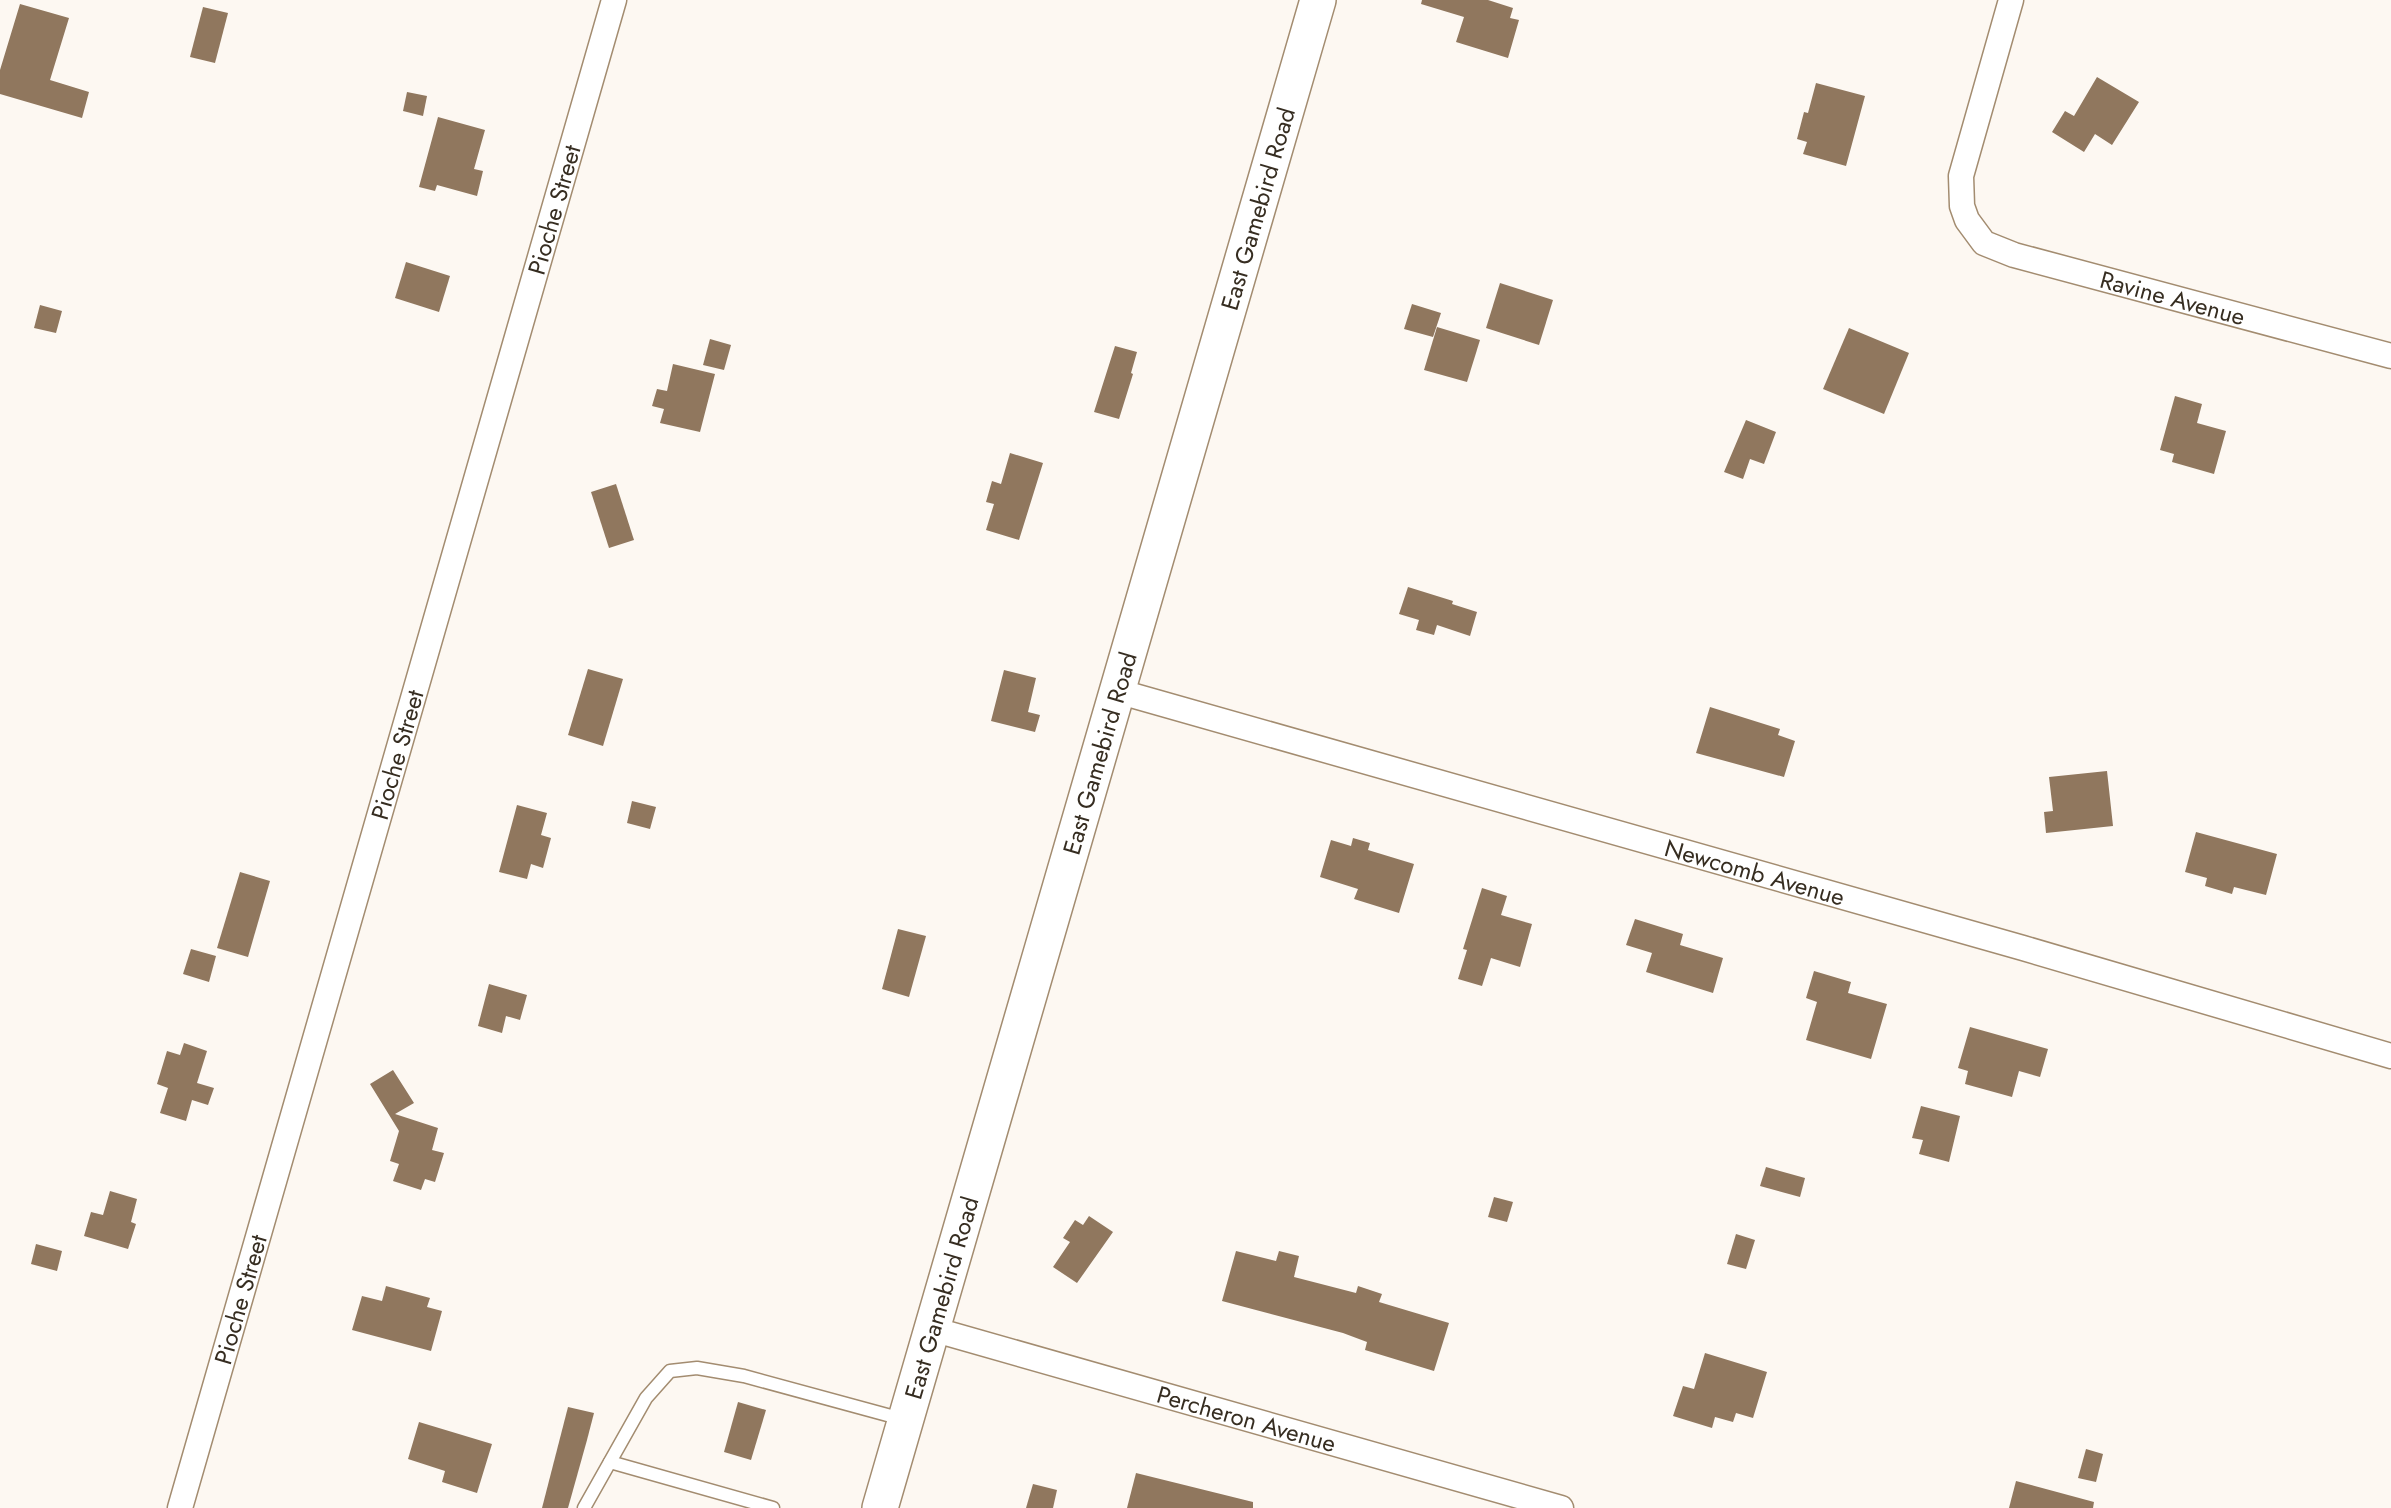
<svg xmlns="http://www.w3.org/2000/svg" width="2391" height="1508" font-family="Jost,sans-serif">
<rect width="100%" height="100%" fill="#fdf8f2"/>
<g fill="#90775e">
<polygon points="1422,0 1488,0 1513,8 1510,18 1519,20 1508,58 1456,42 1464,17 1421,4"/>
<polygon points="20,4 69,18 50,80 89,92 82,118 0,94 0,70"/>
<polygon points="203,7 228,13 215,63 190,57"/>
<polygon points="2097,77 2139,102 2112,145 2095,134 2084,152 2052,132 2065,111 2074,116"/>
<polygon points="1816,83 1865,96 1846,166 1803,154 1807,142 1797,139 1804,112 1808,113"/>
<polygon points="407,92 427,96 423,116 403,111"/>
<polygon points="438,117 485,130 474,169 483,171 477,196 437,185 435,191 419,187"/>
<polygon points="406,262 450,276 439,312 395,298"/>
<polygon points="1500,283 1553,300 1539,345 1486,328"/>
<polygon points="1412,304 1441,313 1433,337 1404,329"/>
<polygon points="40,305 62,311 56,333 34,328"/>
<polygon points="1437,327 1480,340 1467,382 1424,370"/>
<polygon points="1849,328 1909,353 1884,414 1823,389"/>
<polygon points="710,339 731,345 724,370 703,365"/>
<polygon points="1115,346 1137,352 1131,373 1133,374 1119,419 1094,412"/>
<polygon points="673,364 715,374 700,432 660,423 664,409 652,406 657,389 667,391"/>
<polygon points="2175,396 2202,404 2197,423 2226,431 2214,474 2172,462 2174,454 2160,450"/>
<polygon points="1746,420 1776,432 1764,464 1750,459 1743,479 1724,472"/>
<polygon points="1010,453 1043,463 1019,540 986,530 994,504 986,502 992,481 1001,484"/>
<polygon points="616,484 634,540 609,548 591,492"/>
<polygon points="1408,587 1453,601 1452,604 1477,612 1470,636 1437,625 1434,635 1416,630 1419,620 1399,614"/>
<polygon points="588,669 623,679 603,746 568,735"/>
<polygon points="1004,670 1036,678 1028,712 1040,715 1035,732 991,721"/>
<polygon points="1710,707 1780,729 1778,735 1795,741 1784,777 1696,753"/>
<polygon points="2107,771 2113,826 2046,833 2044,812 2053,811 2049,777"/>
<polygon points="632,801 656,807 650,829 627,823"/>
<polygon points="517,805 547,813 541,835 551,838 543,868 531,864 527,879 499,872"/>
<polygon points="2196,832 2277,854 2266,895 2234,887 2232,894 2205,886 2207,878 2185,872"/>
<polygon points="1353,838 1370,843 1368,850 1414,864 1399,913 1354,899 1358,889 1320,877 1331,840 1351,846"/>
<polygon points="240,872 270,881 248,957 217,948"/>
<polygon points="1482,888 1507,896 1501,915 1532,924 1520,967 1491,958 1482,986 1458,979 1467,950 1463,949"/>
<polygon points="1635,919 1683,934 1680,945 1723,958 1713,993 1646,972 1652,953 1626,945"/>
<polygon points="898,929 926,936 909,997 882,989"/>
<polygon points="191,949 216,956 209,982 183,974"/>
<polygon points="1814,971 1851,982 1848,993 1887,1004 1871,1059 1806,1040 1817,1002 1806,998"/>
<polygon points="489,984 527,995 520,1020 506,1016 502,1033 478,1026"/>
<polygon points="1970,1027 2048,1049 2040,1077 2019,1071 2012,1097 1965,1084 1968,1071 1958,1068"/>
<polygon points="184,1043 207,1051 197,1083 214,1088 208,1105 192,1100 186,1121 160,1113 168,1088 157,1084 167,1051 180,1055"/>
<polygon points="393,1070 414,1103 395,1114 438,1128 432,1150 444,1153 435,1182 425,1179 421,1190 393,1181 399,1164 390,1161 399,1131 370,1084"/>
<polygon points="1921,1106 1960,1116 1949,1162 1919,1154 1923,1140 1912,1138"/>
<polygon points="1766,1167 1805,1178 1800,1197 1760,1186"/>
<polygon points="110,1191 137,1199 131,1222 136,1224 128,1249 84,1236 91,1212 103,1215"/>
<polygon points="1494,1197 1513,1202 1507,1222 1488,1217"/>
<polygon points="1089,1216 1113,1232 1077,1283 1053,1267 1070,1242 1063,1238 1075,1220 1083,1225"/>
<polygon points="1736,1234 1755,1240 1746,1269 1727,1264"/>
<polygon points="36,1244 62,1251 57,1271 31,1264"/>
<polygon points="1236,1251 1276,1261 1279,1251 1299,1256 1294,1277 1356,1293 1358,1286 1382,1294 1379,1302 1449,1323 1434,1371 1365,1350 1367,1342 1343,1333 1222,1301"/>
<polygon points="386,1286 430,1298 427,1307 442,1311 431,1351 352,1330 362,1296 382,1301"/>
<polygon points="1705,1353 1767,1372 1753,1418 1736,1413 1733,1422 1715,1417 1712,1428 1673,1416 1683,1386 1694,1389"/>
<polygon points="738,1402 766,1410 751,1460 724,1452"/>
<polygon points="568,1407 594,1413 587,1440 568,1508 542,1508"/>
<polygon points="419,1422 492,1444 477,1493 442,1482 445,1471 408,1459"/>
<polygon points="2086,1449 2103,1454 2096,1482 2078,1478"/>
<polygon points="1136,1473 1253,1502 1253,1508 1127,1508"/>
<polygon points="2016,1481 2094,1502 2093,1508 2009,1508"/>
<polygon points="1033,1484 1057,1490 1053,1508 1026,1508"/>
</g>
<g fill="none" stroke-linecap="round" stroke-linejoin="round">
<defs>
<g id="service">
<polyline points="610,1462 773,1508"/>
<polyline points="584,1508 646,1398 670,1371 697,1368 744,1376 902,1419"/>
</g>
<g id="minor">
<path id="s1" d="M 2011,0 L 1961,176 L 1962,206 L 1967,220 L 1984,243 L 2014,255 L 2391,356"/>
<path id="s2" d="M 1117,691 L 2023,948 L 2391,1056"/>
<path id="s3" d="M 932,1329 L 1561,1508"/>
<path id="s4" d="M 180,1508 L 614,0"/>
</g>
<g id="secondary">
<path id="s5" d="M 880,1508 L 1318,0"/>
</g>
</defs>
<use href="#service" stroke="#a38c70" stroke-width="15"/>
<use href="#minor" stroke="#a38c70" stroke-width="27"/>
<use href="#secondary" stroke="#a38c70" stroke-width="38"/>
<use href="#service" stroke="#fff" stroke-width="12"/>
<use href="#minor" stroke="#fff" stroke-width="24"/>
<use href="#secondary" stroke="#fff" stroke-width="35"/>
</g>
<g text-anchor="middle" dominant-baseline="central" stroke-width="7" stroke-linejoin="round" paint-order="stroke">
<g font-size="24" fill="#362d21" stroke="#fdf8f2">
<text stroke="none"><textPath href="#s4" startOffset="1351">Pioche Street</textPath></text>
<text stroke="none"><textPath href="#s5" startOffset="1353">East Gamebird Road</textPath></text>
<text stroke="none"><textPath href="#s1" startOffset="453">Ravine Avenue</textPath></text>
<text stroke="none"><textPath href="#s4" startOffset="784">Pioche Street</textPath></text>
<text stroke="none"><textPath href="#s5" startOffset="786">East Gamebird Road</textPath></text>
<text stroke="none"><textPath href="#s2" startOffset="663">Newcomb Avenue</textPath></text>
<text stroke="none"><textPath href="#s5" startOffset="219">East Gamebird Road</textPath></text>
<text stroke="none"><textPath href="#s4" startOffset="217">Pioche Street</textPath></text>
<text stroke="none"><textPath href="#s3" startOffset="327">Percheron Avenue</textPath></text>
</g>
</g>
</svg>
